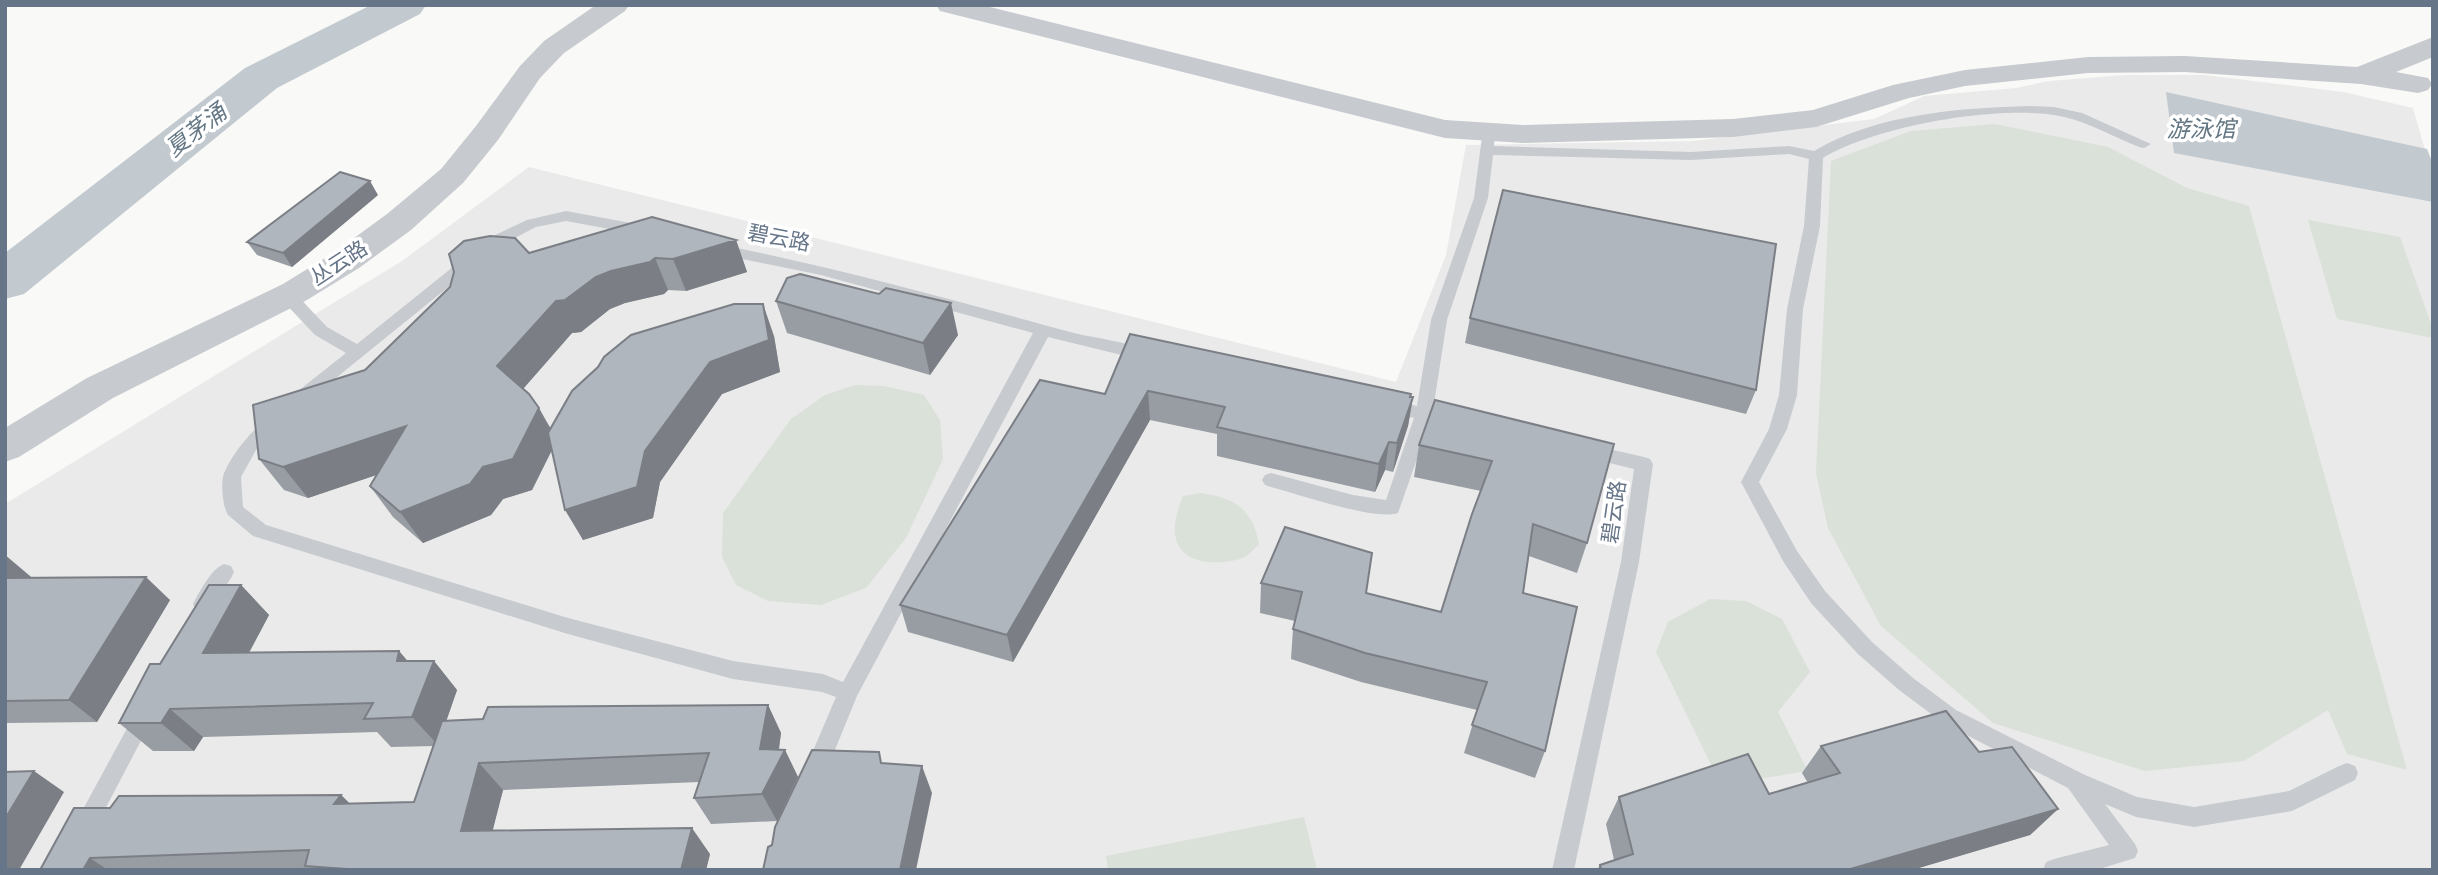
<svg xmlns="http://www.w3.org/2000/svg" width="2438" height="875" font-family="'DM Sans','Noto Sans SC',sans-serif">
<rect width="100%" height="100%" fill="#f9f9f7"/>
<polygon fill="#eaeaea" points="2125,75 2205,75 2343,92 2413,108 2433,178 2433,870 5,870 5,504 402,261 529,167 1396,382 1446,255 1466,145 1693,141 1874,119 1924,96 2016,88 2049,81"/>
<g fill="#dae1d8">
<polygon points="1995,124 2108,147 2187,188 2249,206 2407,770 2347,754 2328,710 2244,761 2145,771 1993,723 1881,626 1828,528 1816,473 1831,161 1911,131"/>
<polygon points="2308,220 2400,237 2433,329 2433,338 2337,319"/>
<polygon points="855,385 884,386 924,395 940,420 943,459 906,538 866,588 821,605 768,601 736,585 722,557 723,513 791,419 825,395"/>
<path d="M 1201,493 C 1234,498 1252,508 1259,544 C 1255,548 1249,555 1243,558 C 1225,564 1193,566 1181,549 C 1169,534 1177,511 1183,496 Z"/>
<polygon points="1710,599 1746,601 1782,619 1810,672 1778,712 1808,771 1721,785 1656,652 1668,622"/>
<polygon points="1304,817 1317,870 1108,870 1106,856"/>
</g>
<polygon fill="#c2cad0" points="2166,92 2427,149 2433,164 2433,202 2174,153"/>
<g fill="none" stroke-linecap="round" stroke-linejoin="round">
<polygon fill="#c2cad0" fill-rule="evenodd" points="371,5 426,5 420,14 277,88 24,294 5,299 5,253 245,68"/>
<g fill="#c7cace" fill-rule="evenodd">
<path d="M 2030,106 L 2054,107 L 2082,113 L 2151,144 L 2144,148 L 2139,147 C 2114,137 2090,123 2064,117 C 2004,103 1875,126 1823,158 L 1820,226 L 1803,309 L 1797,395 L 1787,429 L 1759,482 L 1797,551 L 1825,591 L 1872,642 L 1913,678 L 1956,710 L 2083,774 L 2137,797 L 2194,807 L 2289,791 L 2339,766 L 2347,763 L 2355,766 L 2358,773 L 2355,780 L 2292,811 L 2194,827 L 2136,817 L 2105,804 L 2135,844 L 2138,851 L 2135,858 L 2096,870 L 2043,870 L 2046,862 L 2054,859 L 2109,845 L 2068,788 L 1942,722 L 1899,690 L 1858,654 L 1811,603 L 1783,561 L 1741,482 L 1769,429 L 1779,395 L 1787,309 L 1804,226 L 1809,159 L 1789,154 L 1691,160 L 1493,155 L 1488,198 L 1447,320 L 1433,410 L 1456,415 L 1459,420 L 1456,425 L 1450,426 L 1430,422 L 1398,513 C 1375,521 1298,494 1271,487 L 1265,485 L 1262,480 L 1265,475 L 1271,473 L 1353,495 L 1386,500 L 1414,418 L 1383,410 L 1380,406 L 1383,402 L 1389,400 L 1417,406 L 1431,320 L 1474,198 L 1483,129 L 1488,128 L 1495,132 L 1494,146 L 1691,152 L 1789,146 L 1814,151 C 1876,114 1959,108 2030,106 Z"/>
<polygon points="566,211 647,226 655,231 647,236 566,221 536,227 499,246 305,403 293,403 290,399 293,395 346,353 315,335 281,299 279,295 281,291 293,291 327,327 357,344 489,238 527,220"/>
<path d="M 718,244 C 838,268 957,301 1074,333 C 1089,337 1148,345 1154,355 L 1146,361 L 1048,337 L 857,696 L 823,779 L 815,782 L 807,779 L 804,772 L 836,697 L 822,692 L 733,679 L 568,634 L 253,536 L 228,515 C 223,507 221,487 223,477 C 227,460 261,413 280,418 L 283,423 L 256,450 L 241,477 L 243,507 L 266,525 L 568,618 L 733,661 L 823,674 L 843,682 L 1033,333 L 821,275 L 713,253 L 710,249 L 713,245 Z"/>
<polygon points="1587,444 1644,457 1650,459 1653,464 1639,562 1574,870 1552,870 1621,562 1634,469 1581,456 1578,451 1581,446"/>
<path d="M 224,564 L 231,566 L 234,572 L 231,578 C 222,590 213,616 196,610 L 193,604 C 200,591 211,569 224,564 Z"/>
<polygon points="144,707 151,710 154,716 73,870 50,870 137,710"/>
</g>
<polygon fill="#c7cace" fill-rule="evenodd" points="936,5 982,5 1445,120 1523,125 1733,119 1813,110 1893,85 1965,70 2088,57 2185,56 2357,67 2433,37 2433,57 2396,72 2428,78 2432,84 2428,90 2418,93 2361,84 2185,72 2088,73 1965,86 1909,98 1816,127 1733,137 1523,143 1445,138 940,11"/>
<polygon fill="#c7cace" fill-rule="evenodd" points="596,5 629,5 625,11 564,53 540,78 498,140 463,183 411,230 359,268 307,300 113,398 19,457 5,462 5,428 87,378 283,284 335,252 387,214 441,169 476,126 520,66 544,41"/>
</g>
<g fill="#979da3">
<polygon points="378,195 292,267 257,255 247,242"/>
<polygon points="736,240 747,272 686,291 668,290 664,294 625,303 610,309 581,332 572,333 523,389 551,429 774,336 780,372 722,394 660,482 653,518 583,540 552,449 532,490 503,499 491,515 423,543 393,517 370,486 376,475 308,498 284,490 259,459 365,370 529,253"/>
<polygon points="879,294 958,335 930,375 787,333 776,301"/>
<polygon points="1470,318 1756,390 1746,414 1465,343"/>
<polygon points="1130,334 1413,397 1408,426 1393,472 1385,470 1375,492 1217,456 1217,434 1150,420 1013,662 908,632 900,605 1105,394"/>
<polygon points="1435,400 1587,543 1577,573 1529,556 1523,593 1545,751 1535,778 1464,753 1477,710 1361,682 1291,659 1293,629 1295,621 1260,613 1261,583 1372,553 1366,593 1441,612 1481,491 1414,477 1419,445"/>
<polygon points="5,555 31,577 170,600 97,722 5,723"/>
<polygon points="241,585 269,615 249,653 399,651 407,661 434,661 457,690 446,721 768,705 781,733 779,750 785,750 798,777 777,821 711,824 694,798 699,782 503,790 492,831 710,854 706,870 40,870 110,808 341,795 350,804 414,802 434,746 391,747 377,732 203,737 194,751 153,751 119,723 160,664"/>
<polygon points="1821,746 1979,752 2058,809 2030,835 1912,870 1597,870 1600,865 1614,860 1606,824 1619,797 1769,794 1808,783 1802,773"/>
</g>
<g fill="#7b7f85">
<polygon points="370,181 378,195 292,267 283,253"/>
<polygon points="736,240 747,272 686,291 673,259"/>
<polygon points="655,258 668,290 664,294 625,303 610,309 581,332 572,333 515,398 497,366 556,301 596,277 611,271"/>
<polygon points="951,303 958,335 930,375 923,343"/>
<polygon points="763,304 774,336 780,372 722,394 660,482 653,518 583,540 565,510 645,451 710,362"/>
<polygon points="1148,391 1150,420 1013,662 1007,635"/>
<polygon points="1411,394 1408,412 1413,397 1408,426 1393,472 1397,443"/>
<polygon points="539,408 557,440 532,490 503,499 491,515 423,543 400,512 483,467"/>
<polygon points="406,426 427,458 308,498 283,467"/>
<polygon points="1389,442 1385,470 1375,492 1379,464"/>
<polygon points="5,555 31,577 5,586"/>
<polygon points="146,577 170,600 97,722 69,700"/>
<polygon points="241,585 269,615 233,682 203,653"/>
<polygon points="399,651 424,680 397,661"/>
<polygon points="434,661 457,690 438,745 412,717"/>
<polygon points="768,705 781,733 776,767 785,750 798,777 777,821 762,794 760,749"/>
<polygon points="170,709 203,737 194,751 161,723"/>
<polygon points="479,763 503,790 486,857 461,831"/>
<polygon points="922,766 932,793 916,870 900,870"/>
<polygon points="34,771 64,792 19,870 5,870 5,819"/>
<polygon points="341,795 369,822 334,804"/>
<polygon points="2058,809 2030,835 1912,870 1847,870"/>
<polygon points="692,828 710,854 706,870 681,870"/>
<polygon points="90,858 108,870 83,870"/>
</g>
<g fill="#b0b6be" stroke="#7b7f85" stroke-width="2">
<polygon points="340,172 370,181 283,253 247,242"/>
<polygon points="1503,190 1776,244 1756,390 1470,318"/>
<polygon points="652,217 736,240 673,259 655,258 650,262 611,271 596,277 565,300 556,301 497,366 529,394 539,408 513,459 483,467 470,484 400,512 370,486 406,426 283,467 259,459 253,405 365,370 450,287 454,272 449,254 464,241 490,236 515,238 529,253"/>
<polygon points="800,274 879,294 886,288 951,303 923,343 776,301 787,278"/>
<polygon points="734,304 763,304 769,340 710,362 645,451 637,487 565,510 548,433 572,391 598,367 604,357 631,335"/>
<polygon points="1130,334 1411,394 1410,397 1413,397 1397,443 1389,442 1379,464 1217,427 1225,407 1148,391 1007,635 900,605 1040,380 1105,394"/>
<polygon points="1435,400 1614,444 1587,543 1533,524 1523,593 1577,607 1545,751 1472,725 1487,682 1365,653 1293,629 1302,592 1261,583 1285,527 1372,553 1366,593 1441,612 1472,514 1492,461 1419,445"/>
<polygon points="146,577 69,700 5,701 5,578"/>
<polygon points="209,585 241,585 203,653 399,651 397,661 434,661 412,717 364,719 373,703 170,709 161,723 119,723 150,664 160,664"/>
<polygon points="768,705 760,749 785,750 762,794 694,798 709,753 479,763 461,831 692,828 681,870 361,870 305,866 309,850 90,858 83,870 40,870 74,808 110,808 119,796 341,795 334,804 414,802 442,721 483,719 488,707"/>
<polygon points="1946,711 1979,752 2012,747 2058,809 1847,870 1601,870 1600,865 1633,854 1619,797 1748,754 1769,794 1840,773 1821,746"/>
<polygon points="812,750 879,752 881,763 922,766 900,870 763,870 768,847 772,845 775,827"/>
<polygon points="34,771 5,819 5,772"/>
</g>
<g text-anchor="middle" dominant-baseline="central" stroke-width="7" stroke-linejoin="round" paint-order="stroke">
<g font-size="21" fill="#677589" stroke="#fff">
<text transform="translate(779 238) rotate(11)">碧云路</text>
<text transform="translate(339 263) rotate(-33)">丛云路</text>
<text transform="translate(1614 512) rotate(-82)">碧云路</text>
</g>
<g font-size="23" font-style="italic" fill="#637683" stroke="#fff">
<text x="2201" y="129">游泳馆</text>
<text transform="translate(196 130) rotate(-38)">夏茅涌</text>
</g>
</g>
<rect width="2438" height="875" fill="none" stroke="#677589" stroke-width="14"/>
</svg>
